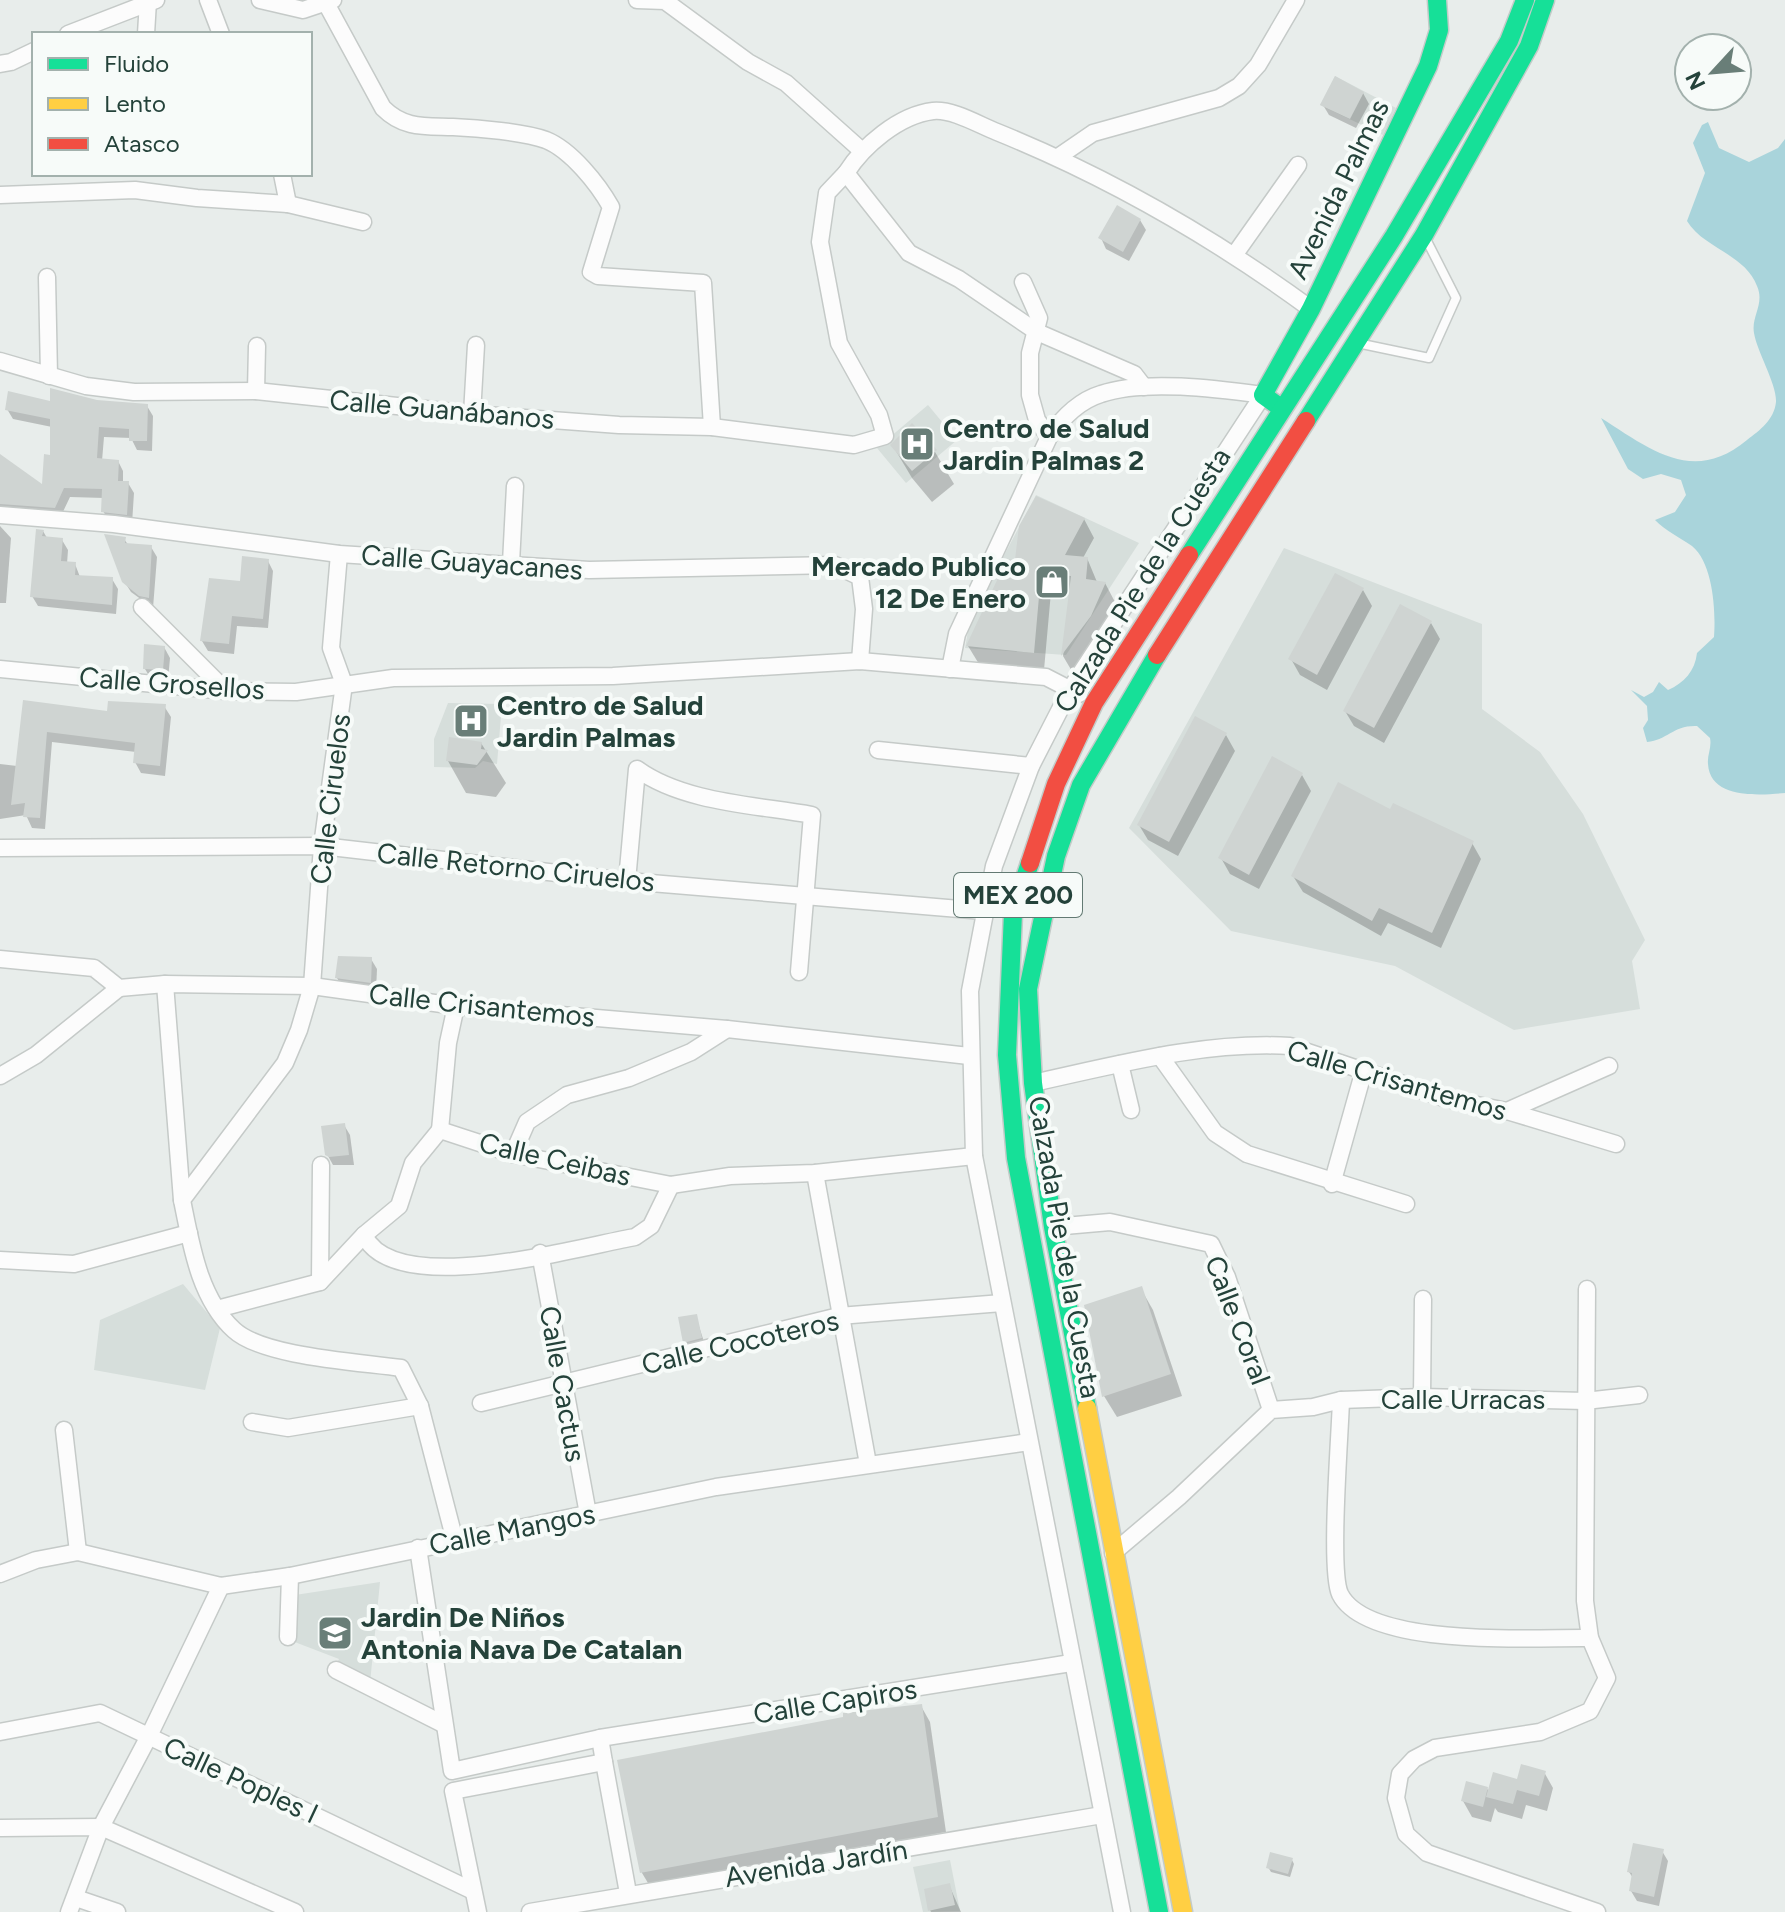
<svg xmlns="http://www.w3.org/2000/svg" width="1785" height="1912" font-family="Figtree,sans-serif">
<rect width="100%" height="100%" fill="#e8edeb"/>
<g fill="#d6dedb">
<polygon points="1335,76 1396,108 1383,135 1320,105"/>
<polygon points="928,405 957,440 906,483 877,448"/>
<polygon points="1036,495 1139,543 1066,655 965,648 970,620"/>
<polygon points="1284,548 1482,624 1482,709 1540,752 1583,814 1645,940 1632,961 1640,1009 1514,1030 1395,966 1231,931 1129,828"/>
<polygon points="448,703 502,704 497,764 483,761 475,768 434,767 434,739"/>
<polygon points="183,1284 209,1315 221,1324 205,1390 94,1370 100,1320"/>
<polygon points="380,1582 370,1683 335,1667 339,1659 292,1641 295,1595"/>
<polygon points="950,1860 960,1911 923,1912 913,1867"/>
</g>
<path fill="#a9d4db" d="M 1708,122 L 1719,148 L 1749,162 L 1778,148 L 1785,139 L 1785,793 C 1761,795 1710,800 1708,764 C 1707,755 1712,748 1710,738 L 1697,726 C 1673,725 1668,740 1647,742 L 1643,728 L 1648,720 L 1647,706 L 1631,690 L 1644,697 L 1653,692 L 1659,682 L 1668,690 C 1684,683 1695,671 1697,653 L 1714,637 C 1716,611 1713,563 1692,546 C 1679,537 1666,531 1655,520 L 1675,512 L 1686,495 L 1681,480 L 1661,474 L 1643,479 L 1628,469 L 1601,418 C 1650,449 1693,485 1747,440 C 1760,430 1774,420 1776,402 C 1777,384 1757,352 1754,333 C 1751,316 1765,304 1757,286 C 1745,254 1703,248 1687,221 L 1705,173 L 1693,143 L 1702,125 Z"/>
<g fill="#0003">
<polygon points="1363,93 1369,104 1356,128 1329,115 1323,105"/>
<polygon points="1140,220 1146,230 1129,261 1106,249 1101,238"/>
<polygon points="97,402 147,406 153,416 152,451 137,450 131,438 104,437 102,461 118,461 123,471 123,483 128,483 134,493 132,524 109,521 103,511 104,498 70,497 60,518 0,517 0,456 44,487 52,457 52,427 13,419 7,409"/>
<polygon points="893,446 935,452 954,484 932,502 912,478"/>
<polygon points="1084,519 1094,538 1083,558 1087,558 1097,582 1105,583 1115,602 1092,650 1073,673 1063,656 1071,593 1051,592 1044,670 979,664 968,646 1017,562"/>
<polygon points="0,526 11,538 6,603 0,603"/>
<polygon points="38,531 43,531 47,538 62,540 68,550 67,564 75,564 80,577 112,579 118,589 116,614 38,606 32,596"/>
<polygon points="124,539 129,546 151,547 157,557 153,608 131,592 124,581"/>
<polygon points="268,561 273,571 268,628 237,626 234,654 208,651 202,641 242,583"/>
<polygon points="1363,590 1372,606 1327,690 1300,675 1291,659"/>
<polygon points="1431,623 1440,639 1384,743 1354,726 1345,711"/>
<polygon points="164,647 170,658 168,680 151,679 145,669"/>
<polygon points="25,702 109,714 164,706 171,717 165,776 141,773 135,762 136,752 52,742 45,829 32,828 26,815 0,819 0,764 17,766"/>
<polygon points="1226,735 1235,751 1178,856 1148,840 1139,825"/>
<polygon points="481,743 506,783 496,797 466,793 448,761"/>
<polygon points="1302,775 1311,791 1259,889 1230,874 1221,858"/>
<polygon points="1391,811 1472,843 1481,859 1441,948 1388,923 1381,936 1303,892 1293,876"/>
<polygon points="371,959 377,969 376,992 343,988 337,978"/>
<polygon points="344,1125 350,1135 354,1165 333,1165 327,1154"/>
<polygon points="1141,1289 1153,1310 1182,1396 1117,1417 1104,1396"/>
<polygon points="696,1317 706,1348 690,1352 685,1342"/>
<polygon points="921,1706 930,1722 946,1832 651,1888 642,1873 619,1762"/>
<polygon points="1544,1772 1553,1788 1547,1811 1526,1805 1522,1819 1498,1812 1495,1808 1491,1822 1472,1817 1463,1801 1487,1788 1489,1793"/>
<polygon points="1662,1851 1668,1861 1659,1906 1637,1901 1631,1891 1633,1878 1629,1872"/>
<polygon points="1292,1860 1294,1864 1290,1877 1271,1872 1268,1867"/>
<polygon points="949,1885 961,1912 931,1912 930,1910"/>
</g>
<g fill="#cfd4d2">
<polygon points="1335,76 1364,92 1350,119 1320,105"/>
<polygon points="1117,205 1141,219 1123,252 1098,238"/>
<polygon points="50,388 97,400 148,404 147,441 129,441 129,429 99,427 97,458 119,460 118,481 129,481 127,515 101,512 102,489 64,488 55,508 0,504 0,454 42,484 44,454 50,455 50,419 5,410 8,391 50,401"/>
<polygon points="912,423 937,450 912,471 890,445"/>
<polygon points="1036,496 1085,518 1065,555 1088,557 1086,579 1106,582 1091,616 1061,656 1071,576 1041,574 1034,653 966,646 1007,559 1015,560 1019,526"/>
<polygon points="36,529 44,530 42,536 63,538 61,561 76,562 75,575 113,577 112,605 30,597"/>
<polygon points="104,534 126,537 125,543 152,545 149,598 139,596 122,582"/>
<polygon points="242,556 269,559 263,619 232,616 229,644 200,641 209,578 240,581"/>
<polygon points="1335,573 1364,588 1317,675 1288,659"/>
<polygon points="1400,604 1432,621 1374,728 1343,711"/>
<polygon points="144,644 165,646 163,670 143,669"/>
<polygon points="23,700 107,711 108,701 166,704 160,766 133,763 135,743 47,732 40,818 23,817 25,803 11,805"/>
<polygon points="1195,716 1227,733 1169,842 1137,825"/>
<polygon points="449,737 482,742 481,749 488,750 477,765 446,761"/>
<polygon points="1272,756 1303,773 1249,875 1218,858"/>
<polygon points="1338,782 1390,809 1393,803 1474,841 1432,933 1379,908 1372,921 1291,876"/>
<polygon points="338,956 372,957 371,983 335,978"/>
<polygon points="345,1123 349,1155 329,1157 325,1155 321,1126"/>
<polygon points="1142,1286 1171,1374 1102,1397 1084,1305"/>
<polygon points="697,1314 702,1338 683,1343 678,1317"/>
<polygon points="922,1704 938,1817 640,1873 617,1760 843,1717 843,1713"/>
<polygon points="1521,1764 1546,1771 1539,1796 1517,1790 1513,1804 1486,1797 1493,1772 1517,1779"/>
<polygon points="1466,1781 1488,1787 1483,1807 1461,1801"/>
<polygon points="1633,1843 1664,1849 1654,1897 1629,1891 1632,1873 1627,1872"/>
<polygon points="1270,1852 1293,1858 1288,1874 1266,1868"/>
<polygon points="950,1883 955,1905 928,1911 924,1889"/>
</g>
<g fill="none" stroke-linecap="round" stroke-linejoin="round">
<defs>
<polyline id="lane" points="1362,344 1429,358 1456,298 1427,241"/>
<g id="street">
<polyline points="208,0 221,34"/>
<polyline points="260,0 303,10 333,0"/>
<polyline points="637,0 665,1 748,62 786,83 861,150"/>
<path d="M 327,5 L 383,108 C 404,129 425,126 453,127 C 477,128 524,132 546,140 C 571,150 598,184 611,207 L 591,272 L 598,276 L 703,283 L 712,427"/>
<polyline points="68,34 156,0"/>
<polyline points="146,34 148,1"/>
<polyline points="0,64 11,62 34,51"/>
<polyline points="1058,157 1093,133 1219,98 1239,86 1258,65 1296,0"/>
<polyline points="282,174 288,204"/>
<polyline points="0,195 135,190 197,198 288,204 363,222"/>
<polyline points="1235,254 1298,165"/>
<polyline points="47,277 49,376"/>
<polyline points="1023,282 1039,318 1030,353 1030,395 1037,420 1049,437"/>
<polyline points="0,361 86,386 134,392 256,391 472,414 619,425 712,427 854,445 885,436 879,415 839,343 820,242 827,193 846,173"/>
<path d="M 1144,387 L 1134,374 L 1037,332 L 959,279 L 909,253 L 846,173 C 863,146 899,115 933,111 C 953,109 979,125 997,132 C 1108,177 1214,238 1311,309"/>
<polyline points="256,391 257,346"/>
<polyline points="472,414 476,345"/>
<polyline points="0,515 114,524 339,554 589,570 835,565 860,577 864,609 860,661"/>
<path d="M 339,554 L 331,648 L 344,684 L 322,846 L 312,986 L 299,1030 L 285,1063 L 182,1200 C 191,1244 199,1298 234,1330 C 263,1357 360,1362 401,1368 L 420,1406 L 455,1541"/>
<polyline points="511,563 515,486"/>
<polyline points="142,607 226,691"/>
<polyline points="0,669 226,691 296,692 393,678 613,676 860,661 1046,677 1079,694"/>
<path d="M 950,669 L 957,634 L 1049,437 C 1062,418 1078,401 1101,394 C 1144,379 1218,389 1263,395 L 1071,688 L 1031,766 L 994,866 L 970,991 L 974,1156 L 1122,1912"/>
<polyline points="878,750 1031,766"/>
<polyline points="0,848 322,846 627,881 983,911"/>
<path d="M 627,881 L 637,769 C 684,803 757,805 812,815 L 799,972"/>
<polyline points="0,959 94,968 119,988 165,984 312,986 456,1006 727,1029 969,1056"/>
<polyline points="165,984 182,1200"/>
<polyline points="1160,1056 1215,1133 1247,1154 1406,1204"/>
<polyline points="1120,1064 1131,1110"/>
<polyline points="0,1076 36,1055 119,988"/>
<path d="M 1033,1083 C 1116,1065 1204,1041 1290,1046 L 1447,1099 L 1507,1111 L 1616,1144"/>
<polyline points="1507,1111 1609,1066"/>
<polyline points="440,1130 513,1154 671,1185 730,1176 815,1173 974,1156"/>
<polyline points="440,1130 448,1043 456,1006"/>
<polyline points="513,1154 527,1122 567,1095 629,1078 691,1052 727,1029"/>
<polyline points="815,1173 868,1464"/>
<polyline points="1332,1184 1364,1070"/>
<polyline points="1053,1227 1110,1222 1211,1244 1227,1277 1271,1410"/>
<path d="M 364,1235 C 394,1300 578,1247 635,1237 L 651,1226 L 671,1185"/>
<polyline points="540,1253 588,1514"/>
<polyline points="0,1260 74,1264 189,1233"/>
<polyline points="320,1282 321,1165"/>
<polyline points="1587,1289 1585,1601 1590,1638 1607,1678 1590,1711 1540,1732 1435,1748 1414,1759 1400,1774 1396,1798 1406,1834 1427,1853 1597,1912"/>
<polyline points="217,1309 320,1282 364,1235 399,1206 413,1163 440,1130"/>
<polyline points="1422,1397 1423,1299"/>
<path d="M 1341,1400 C 1340,1435 1329,1570 1340,1594 C 1368,1649 1535,1637 1590,1638"/>
<polyline points="481,1403 839,1316 1002,1303"/>
<polyline points="252,1422 288,1428 420,1406"/>
<polyline points="64,1430 78,1552"/>
<polyline points="418,1548 452,1771 600,1738 1071,1663"/>
<polyline points="1113,1553 1179,1497 1271,1410 1313,1407 1341,1400 1422,1397 1585,1401 1639,1395"/>
<polyline points="0,1574 36,1560 78,1552 221,1586 290,1576 716,1487 1029,1442"/>
<polyline points="288,1637 290,1576"/>
<polyline points="336,1670 443,1724"/>
<polyline points="0,1732 100,1713 473,1891"/>
<polyline points="604,1762 628,1893"/>
<polyline points="0,1828 101,1827 295,1912"/>
<polyline points="76,1898 117,1912"/>
<polyline points="69,1912 101,1827 149,1736 221,1586"/>
<polyline points="478,1912 453,1791 604,1762 600,1738"/>
<polyline points="530,1912 1102,1815"/>
</g>
<g id="fast">
<polyline points="1281,408 1263,395 1311,309 1428,66 1439,30 1437,0"/>
<polyline points="1306,421 1424,235 1529,46 1545,0"/>
<polyline points="1189,555 1394,236 1509,41 1525,0"/>
<polyline points="1030,863 1013,913 1007,1055 1016,1158 1159,1912"/>
<polyline points="1087,1408 1053,1227 1033,1083 1028,989 1056,856 1081,785 1157,655"/>
</g>
<polyline id="slow" points="1087,1408 1183,1912"/>
<g id="jam">
<polyline points="1157,655 1306,421"/>
<polyline points="1030,863 1056,784 1094,703 1189,555"/>
</g>
</defs>
<use href="#lane" stroke="#c5cac8" stroke-width="11"/>
<use href="#street" stroke="#c5cac8" stroke-width="19"/>
<use href="#fast" stroke="#c3cbc8" stroke-width="21"/>
<use href="#slow" stroke="#c3cbc8" stroke-width="21"/>
<use href="#jam" stroke="#c3cbc8" stroke-width="21"/>
<use href="#lane" stroke="#fcfcfc" stroke-width="8"/>
<use href="#street" stroke="#fcfcfc" stroke-width="16"/>
<use href="#fast" stroke="#16e098" stroke-width="18"/>
<use href="#slow" stroke="#ffcf43" stroke-width="18"/>
<use href="#jam" stroke="#f24e42" stroke-width="18"/>
</g>
<defs>
<symbol id="hospital-square" viewBox="-11 -11 22 22"><rect x="-9" y="-9" width="18" height="18" rx="4" fill="#697e78" stroke="#f7fbf9"/><path d="M-5-5h3v3.5h4V-5h3V5h-3V1.5h-4V5h-3Z" fill="#fff"/></symbol>
<symbol id="shop-square" viewBox="-11 -11 22 22"><rect x="-9" y="-9" width="18" height="18" rx="4" fill="#697e78" stroke="#f7fbf9"/><path d="M-5-2.5h2.3a2.7 3.5 0 0 1 5.4 0H5L5.5 6h-11ZM-1.5-2.5h3a1.5 2.3 0 0 0-3 0Z" fill="#fff"/></symbol>
<symbol id="school-square" viewBox="-11 -11 22 22"><rect x="-9" y="-9" width="18" height="18" rx="4" fill="#697e78" stroke="#f7fbf9"/><path d="M0-5L7-2L0 1L-7-2ZM-4 1L0 2.5L4 1V4Q0 6-4 4Z" fill="#fff"/></symbol>
</defs>
<g fill-rule="evenodd">
<use href="#hospital-square" x="897" y="424" width="40" height="40"/>
<use href="#shop-square" x="1032" y="562" width="40" height="40"/>
<use href="#hospital-square" x="451" y="701" width="40" height="40"/>
<use href="#school-square" x="315" y="1613" width="40" height="40"/>
</g>
<g text-anchor="middle" dominant-baseline="central" stroke-width="8" stroke-linejoin="round" paint-order="stroke">
<rect fill="#f7fbf9" stroke="#637a73" stroke-width="2" x="954" y="873" width="128" height="44" rx="6"/>
<g font-size="26" font-weight="bold" fill="#24423a">
<text x="1018" y="895">MEX 200</text>
</g>
<g font-size="28" fill="#24423a" stroke="#f7fbf9">
<text transform="translate(1338 189) rotate(-64)">Avenida Palmas</text>
<text transform="translate(442 409) rotate(5)">Calle Guanábanos</text>
<text transform="translate(472 562) rotate(4)">Calle Guayacanes</text>
<text transform="translate(1142 580) rotate(-58)">Calzada Pie de la Cuesta</text>
<text transform="translate(172 683) rotate(4)">Calle Grosellos</text>
<text transform="translate(330 799) rotate(-83)">Calle Ciruelos</text>
<text transform="translate(516 867) rotate(6)">Calle Retorno Ciruelos</text>
<text transform="translate(482 1005) rotate(6)">Calle Crisantemos</text>
<text transform="translate(1397 1080) rotate(16)">Calle Crisantemos</text>
<text transform="translate(555 1159) rotate(13)">Calle Ceibas</text>
<text transform="translate(1065 1247) rotate(80)">Calzada Pie de la Cuesta</text>
<text transform="translate(1238 1320) rotate(69)">Calle Coral</text>
<text transform="translate(740 1342) rotate(-13)">Calle Cocoteros</text>
<text transform="translate(563 1384) rotate(80)">Calle Cactus</text>
<text x="1463" y="1399">Calle Urracas</text>
<text transform="translate(512 1529) rotate(-11)">Calle Mangos</text>
<text transform="translate(835 1701) rotate(-9)">Calle Capiros</text>
<text transform="translate(241 1780) rotate(25)">Calle Poples I</text>
<text transform="translate(816 1863) rotate(-9)">Avenida Jardín</text>
</g>
<g font-size="28" font-weight="bold" fill="#24423a" stroke="#f7fbf9" text-anchor="start">
<text x="943" y="428">Centro de Salud<tspan x="943" dy="32">Jardin Palmas 2</tspan></text>
<text x="1026" y="566" text-anchor="end">Mercado Publico<tspan x="1026" dy="32">12 De Enero</tspan></text>
<text x="497" y="705">Centro de Salud<tspan x="497" dy="32">Jardin Palmas</tspan></text>
<text x="361" y="1617">Jardin De Niños<tspan x="361" dy="32">Antonia Nava De Catalan</tspan></text>
</g>
</g>
<rect x="32" y="32" width="280" height="144" fill="#f7fbf9" stroke="#a3b1ad" stroke-width="2"/>
<rect x="48" y="58" width="40" height="12" fill="#16e098" stroke="#a3b1ad" stroke-width="2"/>
<text x="104" y="72" font-size="24" fill="#24423a">Fluido</text>
<rect x="48" y="98" width="40" height="12" fill="#ffcf43" stroke="#a3b1ad" stroke-width="2"/>
<text x="104" y="112" font-size="24" fill="#24423a">Lento</text>
<rect x="48" y="138" width="40" height="12" fill="#f24e42" stroke="#a3b1ad" stroke-width="2"/>
<text x="104" y="152" font-size="24" fill="#24423a">Atasco</text>
<g transform="translate(1713 72) rotate(244)"><circle r="38" fill="#f7fbf9" stroke="#a3b1ad" stroke-width="2"/>
<path d="M0-6L14 30L0 20L-14 30Z" fill="#697e78"/>
<text y="-12" font-size="22" font-weight="bold" text-anchor="middle" fill="#24423a">N</text>
</g>
</svg>
